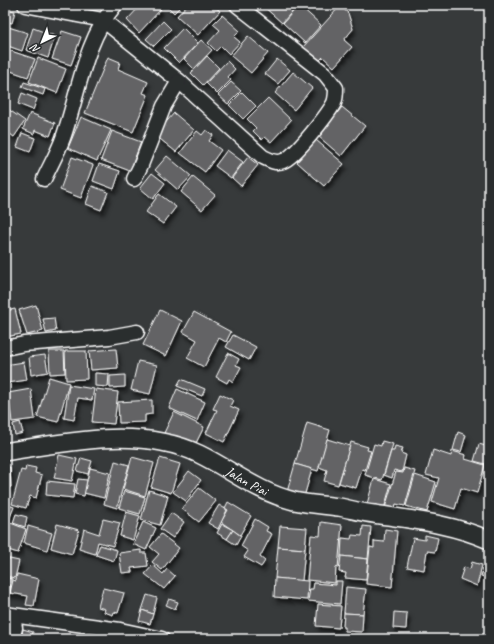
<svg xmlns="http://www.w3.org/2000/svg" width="494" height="644" font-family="Caveat,sans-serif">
<defs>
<filter id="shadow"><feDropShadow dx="2.5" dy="4.5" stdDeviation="2" flood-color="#0009"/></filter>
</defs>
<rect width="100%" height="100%" fill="#373a3b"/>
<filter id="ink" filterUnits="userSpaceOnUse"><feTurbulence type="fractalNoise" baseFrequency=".025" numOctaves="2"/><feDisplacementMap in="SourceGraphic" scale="8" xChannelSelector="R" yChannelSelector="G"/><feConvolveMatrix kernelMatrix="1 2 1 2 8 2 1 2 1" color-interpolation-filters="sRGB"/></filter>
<g filter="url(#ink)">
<g fill="#636465" stroke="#fff" filter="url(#shadow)">
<polygon points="141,5 157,5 161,9 139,33 127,20"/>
<polygon points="166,5 182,5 174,13"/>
<polygon points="187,5 213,5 220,11 198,35 177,16"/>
<polygon points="262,5 298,5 282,23"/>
<polygon points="299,5 321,25 305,43 283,23"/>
<polygon points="340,6 348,13 353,29 344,40 352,47 334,67 323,57 319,61 303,47"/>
<polygon points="5,9 15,11 12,23 5,21"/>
<polygon points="222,15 240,31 234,37 240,42 229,54 221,46 216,51 208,43 220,30 213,24"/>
<polygon points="163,21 171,29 154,46 146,39"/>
<polygon points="5,26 28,33 22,51 5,45"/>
<polygon points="33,28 55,36 48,58 26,50"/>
<polygon points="183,28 198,43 179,63 164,48"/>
<polygon points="62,31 81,37 71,65 52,59"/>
<polygon points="248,36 268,53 251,73 231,56"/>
<polygon points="201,40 212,50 194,69 184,59"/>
<polygon points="5,49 35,59 28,77 5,69"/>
<polygon points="207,56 219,68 203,85 191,73"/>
<polygon points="108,57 120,62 118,69 148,82 143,93 148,95 133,132 85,113"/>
<polygon points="38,58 66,69 57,93 29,82"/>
<polygon points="277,59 290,70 278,84 265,74"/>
<polygon points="227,61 235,69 228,77 231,80 217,94 206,83"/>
<polygon points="293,72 312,88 294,110 275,93"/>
<polygon points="24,82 45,89 43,95 22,87"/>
<polygon points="231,82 241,91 228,104 218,95"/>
<polygon points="242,92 256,106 243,119 229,105"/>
<polygon points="22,93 37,99 33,110 18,104"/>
<polygon points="268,98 291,120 271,142 265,137 262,140 253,131 256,128 247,119"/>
<polygon points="5,107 25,121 14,137 5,130"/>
<polygon points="342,107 365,126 341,156 318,136"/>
<polygon points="30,113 55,123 50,136 35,130 34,134 23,129"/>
<polygon points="174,113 194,130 176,152 155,135"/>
<polygon points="81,117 111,130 97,161 68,148"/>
<polygon points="206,130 213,135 209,141 221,150 205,172 180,153 197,131 202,135"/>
<polygon points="112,131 141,142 130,171 101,160"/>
<polygon points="22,133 35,138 30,152 17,147"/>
<polygon points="316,140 344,164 324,186 297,162"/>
<polygon points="227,150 243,162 231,178 215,166"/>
<polygon points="167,156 191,176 178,190 155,170"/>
<polygon points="72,157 93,165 81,198 60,190"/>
<polygon points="248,157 258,165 241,186 232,178"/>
<polygon points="99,164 120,171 114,189 93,181"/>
<polygon points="152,173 165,183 153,199 140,188"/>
<polygon points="193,177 215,195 202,210 181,192"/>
<polygon points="92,186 108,192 101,210 86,204"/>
<polygon points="159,194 176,207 163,224 146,212"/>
<polygon points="36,305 43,331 27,335 19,310"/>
<polygon points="15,309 21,334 5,337 5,311"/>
<polygon points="160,310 182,321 166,356 143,345"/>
<polygon points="194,312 231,332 226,342 219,338 204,367 187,358 197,340 183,332"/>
<polygon points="54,318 56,331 46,333 43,319"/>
<polygon points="233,335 256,347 249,360 226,347"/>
<polygon points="116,349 118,368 91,370 89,351"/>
<polygon points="49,351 64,351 65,373 50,374"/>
<polygon points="65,351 86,351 87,379 66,380"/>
<polygon points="228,353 239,359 236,365 241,367 233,382 229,379 227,383 216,377"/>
<polygon points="45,355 48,372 31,375 29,357"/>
<polygon points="138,361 157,365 150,394 131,390"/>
<polygon points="24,362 27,380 8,383 5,365"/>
<polygon points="95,373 109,374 108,387 95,386"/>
<polygon points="125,375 125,387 110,388 110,376"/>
<polygon points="49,377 69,383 58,422 37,417"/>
<polygon points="181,379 205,389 202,396 177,386"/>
<polygon points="69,385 94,389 92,400 78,398 74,420 64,418"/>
<polygon points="31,389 35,419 12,422 8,393"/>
<polygon points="96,389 118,392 114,424 92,422"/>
<polygon points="177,389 205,402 197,421 169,408"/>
<polygon points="5,392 10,423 5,424"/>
<polygon points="220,394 233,400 230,406 239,410 224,442 206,433 217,410 213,409"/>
<polygon points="152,400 152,414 145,415 145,422 119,423 118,402"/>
<polygon points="174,412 204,427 194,447 164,433"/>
<polygon points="20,422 23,433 15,435 13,424"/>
<polygon points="307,423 330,430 318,471 295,464"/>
<polygon points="458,432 466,435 461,452 453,450"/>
<polygon points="327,439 350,446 338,485 324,481 327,470 319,467"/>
<polygon points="382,441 393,444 382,480 365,475 374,444 381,446"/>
<polygon points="351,442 368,447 367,450 371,451 365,470 362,469 356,488 339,483"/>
<polygon points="479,444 489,447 489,465 474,461"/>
<polygon points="395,446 403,448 401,453 406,455 402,472 394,470 392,478 384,475 391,451 394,451"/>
<polygon points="433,450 451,456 452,451 466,455 465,459 485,465 477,493 461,488 455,509 432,502 439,478 426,475"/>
<polygon points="59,455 77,459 72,481 54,478"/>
<polygon points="132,457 154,463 145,496 123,489"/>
<polygon points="81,458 92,461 88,474 77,471"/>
<polygon points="160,458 180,464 171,493 151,487"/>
<polygon points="115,461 129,465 117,508 104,504"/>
<polygon points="295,464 312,469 304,497 287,492"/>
<polygon points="26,466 36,468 35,473 42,475 36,498 30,496 26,508 12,504 21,470 25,471"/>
<polygon points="10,467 11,487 5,488 5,468"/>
<polygon points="90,468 110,473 104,498 84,493"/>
<polygon points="404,468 415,471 405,506 396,504 393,514 384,511 396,472 403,473"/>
<polygon points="189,471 201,480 186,501 173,492"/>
<polygon points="415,475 436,482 427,512 406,506"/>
<polygon points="78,479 87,480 84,496 75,494"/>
<polygon points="374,479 391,484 384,509 367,504"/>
<polygon points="47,481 75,484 73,498 46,495"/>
<polygon points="199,488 216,501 199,522 182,509"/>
<polygon points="149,490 168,496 160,525 141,520"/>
<polygon points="124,491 145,497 140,514 119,508"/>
<polygon points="228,502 251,516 240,535 221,522 228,510 225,508"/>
<polygon points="5,504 14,507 8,522 26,529 18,553 5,549"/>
<polygon points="219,505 227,510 218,529 208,523"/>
<polygon points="126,512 140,516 133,540 120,536"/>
<polygon points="171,513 184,522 173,538 160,529"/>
<polygon points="16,514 27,517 25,527 13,523"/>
<polygon points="103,519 120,523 113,546 98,542 95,554 79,549 84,529 99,534"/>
<polygon points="255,519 268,527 266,531 272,534 260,557 265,561 261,567 244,557 248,551 241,546"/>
<polygon points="143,522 156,528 146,550 133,544"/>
<polygon points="321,522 342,525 338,568 336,567 335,583 307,580 311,535 320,536"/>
<polygon points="57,524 79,530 72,554 51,548"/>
<polygon points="222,524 233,530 227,539 217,533"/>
<polygon points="28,526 52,533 47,550 24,543"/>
<polygon points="280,526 307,528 305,549 278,547"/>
<polygon points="363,526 371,527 368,559 341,556 342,538 351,539 352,535 362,536"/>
<polygon points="385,529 397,531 392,587 366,584 370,547 374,548 374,541 384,542"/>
<polygon points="233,530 241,536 236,545 227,539"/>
<polygon points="161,534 179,548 162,570 152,562 159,554 150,547"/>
<polygon points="425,535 438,538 435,552 427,551 424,570 407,567 413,538 425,540"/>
<polygon points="100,545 117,550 114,561 96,555"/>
<polygon points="278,547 305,549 302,581 275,578"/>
<polygon points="141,550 141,553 146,553 148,566 131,568 132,572 122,573 119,553"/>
<polygon points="341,556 368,559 366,580 345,578 346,573 339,572"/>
<polygon points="488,556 489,556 489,578 481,576"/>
<polygon points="5,558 19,561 15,578 5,576"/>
<polygon points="472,562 482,565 477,586 460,579 464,567 470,569"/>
<polygon points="153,565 163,574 167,569 175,576 164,589 145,574"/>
<polygon points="17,574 39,579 34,606 26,605 28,596 10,593 13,580 16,581"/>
<polygon points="5,578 12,579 9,594 5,593"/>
<polygon points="275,578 308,581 307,600 274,597"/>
<polygon points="336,581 342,581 340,604 308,601 310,589 313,589 314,583 336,585"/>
<polygon points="346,587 366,589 363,614 344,613"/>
<polygon points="103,588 124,593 118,613 114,612 113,615 104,612 105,609 98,607"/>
<polygon points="147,595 157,598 153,614 142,610"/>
<polygon points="169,599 178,602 175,609 166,605"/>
<polygon points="318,604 341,606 339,628 316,626"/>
<polygon points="142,610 153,614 150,624 139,621"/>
<polygon points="394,612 407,613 406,629 393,628"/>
<polygon points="344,613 363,614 362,632 345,631 345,627 343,627"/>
<polygon points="23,629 33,632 32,639 21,638"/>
</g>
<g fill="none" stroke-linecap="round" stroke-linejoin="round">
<defs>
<g id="minor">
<path d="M 25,5 L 103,20 L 179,81 L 263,157 C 269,160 276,164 283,161 C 295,157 328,114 334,103 C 336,98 336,93 336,88 L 325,74 L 237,5"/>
<path d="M 44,179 C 50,166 58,152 63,138 C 79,93 84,42 115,5"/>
<polyline points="134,179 141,165 164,106 179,81"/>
<polyline points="5,348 24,344 109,337 137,332"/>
<polyline points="5,614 120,630 162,639"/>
<polyline points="12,639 15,628 13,616"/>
</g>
<g id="tertiary">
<path id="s1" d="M 5,452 C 66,442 141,426 199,454 C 232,470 257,492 294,501 C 308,504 324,505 339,507 C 351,509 362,513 374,514 C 414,520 452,524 489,540"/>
</g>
</defs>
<use href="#minor" stroke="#fff" stroke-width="17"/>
<use href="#tertiary" stroke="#fff" stroke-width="20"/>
<use href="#minor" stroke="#2a2d2e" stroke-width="14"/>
<use href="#tertiary" stroke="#2a2d2e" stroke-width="17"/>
</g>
</g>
<g text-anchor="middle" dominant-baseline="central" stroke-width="3" stroke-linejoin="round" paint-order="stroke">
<g font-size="14" fill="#fff" stroke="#2a2d2e">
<text stroke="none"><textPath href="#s1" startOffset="252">Jalan Piai</textPath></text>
</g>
</g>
<rect width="494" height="644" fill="none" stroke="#2a2d2e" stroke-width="20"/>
<rect x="10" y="10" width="474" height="624" fill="none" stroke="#fff" stroke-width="1.5" filter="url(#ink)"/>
<g transform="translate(42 42) rotate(223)" stroke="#2a2d2e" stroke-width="3" paint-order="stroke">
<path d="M0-3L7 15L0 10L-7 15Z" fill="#ffffff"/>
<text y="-6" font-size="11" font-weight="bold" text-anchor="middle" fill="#ffffff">N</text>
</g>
</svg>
